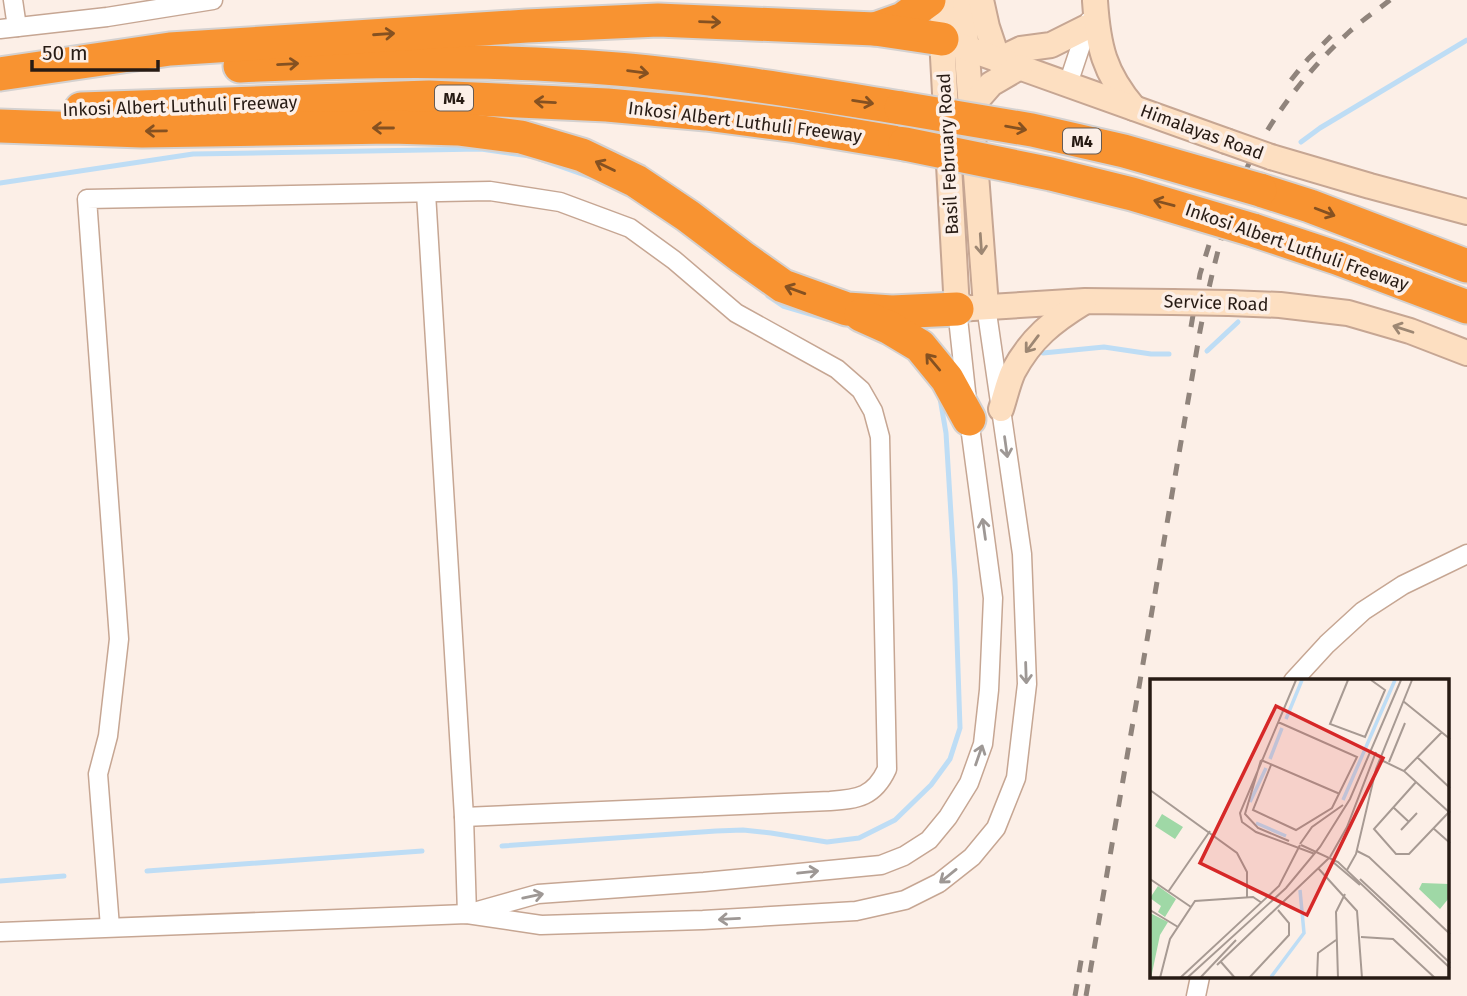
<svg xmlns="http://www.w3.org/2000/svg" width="1467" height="996" font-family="'Fira Sans',sans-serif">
<rect width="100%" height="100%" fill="#fcefe7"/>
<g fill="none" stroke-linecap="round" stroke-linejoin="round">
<g stroke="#beddf5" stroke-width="5">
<polyline points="1301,142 1320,128 1467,40"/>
<polyline points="539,159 596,179"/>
<polyline points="0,183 193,154 481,149 530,156"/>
<polyline points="768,296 783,306 827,319"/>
<polyline points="1207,351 1238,322"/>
<polyline points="1043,353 1104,347 1151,354 1169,354"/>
<polyline points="502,846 716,831 743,830 771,833 827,842 859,838 895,820 931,785 950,759 960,728 955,580 946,433 940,398"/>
<polyline points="147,871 422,851"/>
<polyline points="0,881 64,876"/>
</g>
<defs>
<g id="street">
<polyline points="13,0 17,27"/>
<polyline points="0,29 107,17 213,0"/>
<polyline points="1068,84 1089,21"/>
<polyline points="426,193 464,817 467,914"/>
<polyline points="1293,681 1327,644 1363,611 1403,585 1467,554"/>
<polyline points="474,912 538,894 704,882 881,865 904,856 929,840 948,817 969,783 983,744 989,690 993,598 969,419 957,309"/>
<path d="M 110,927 L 98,774 L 108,736 L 119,639 L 87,199 L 490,191 L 560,202 L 630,228 L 674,260 L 736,313 L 837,369 L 861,390 L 873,411 L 880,437 L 887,769 C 874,797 858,799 830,801 L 464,817"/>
<polyline points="0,932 467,914 541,925 703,920 856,911 905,900 939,883 972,857 996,828 1016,778 1027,684 1022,554 986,306"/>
<polyline points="1196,996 1200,977"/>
</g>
<g id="secondary">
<polyline points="944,0 942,39 957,309 1085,301 1172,302"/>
<polyline points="966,0 965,29 986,306"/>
<polyline points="981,0 987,27 998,60 1021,49 1051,45 1087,27"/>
<path d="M 1095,1 C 1098,46 1104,73 1134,108"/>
<polyline points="952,43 1226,141"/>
<polyline points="970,108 991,84 1020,67"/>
<polyline points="1271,157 1370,186 1467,212"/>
<polyline points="1229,303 1280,305 1348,313 1410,331 1467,353"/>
<path d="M 1001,409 C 1005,397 1008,383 1013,372 C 1031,338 1053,321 1084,302"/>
</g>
<g id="highway">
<polyline points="875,29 903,19 929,0"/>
<path d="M 240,66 C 365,60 492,59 617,69 C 712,77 807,93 901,108"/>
<polyline points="0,74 170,49 527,26 658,20 875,29 942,39"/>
<polyline points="81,109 429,97 519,101 607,105 706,114 797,126 905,144"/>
<polyline points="0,126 142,131 391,127 458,129 521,137 582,155 636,181 688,216 742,257 783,286 847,309 892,312 957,309"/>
<polyline points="1260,190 1310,206 1467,266"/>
<polyline points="1253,230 1337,258 1467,307"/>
<polyline points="861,315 890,328 920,346 947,379 969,419"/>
</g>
</defs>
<use href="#street" stroke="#c6a693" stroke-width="21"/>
<use href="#secondary" stroke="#c6a693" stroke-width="28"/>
<use href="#highway" stroke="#d4d1d0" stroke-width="37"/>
<use href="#street" stroke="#fff" stroke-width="18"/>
<use href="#secondary" stroke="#fddfc1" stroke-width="24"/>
<use href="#highway" stroke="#f89331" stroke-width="33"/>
<g stroke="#90847c" stroke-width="5" stroke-dasharray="12 12" stroke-linecap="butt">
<polyline points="1291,80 1308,59 1331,36"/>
<polyline points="1191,327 1200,274 1213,232"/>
<polyline points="1075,996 1082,955"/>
<path d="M 1086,996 L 1200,331 C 1208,290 1217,250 1230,210 C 1252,143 1296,81 1348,33 C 1361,21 1376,11 1390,0"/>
</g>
<defs>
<g id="secondary-bridge">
<polyline points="1226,141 1271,157"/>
<polyline points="1172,302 1229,303"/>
</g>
<g id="highway-bridge">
<polyline points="901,108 1032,130 1124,151 1260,190"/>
<polyline points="905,144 1051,174 1132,194 1253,230"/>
</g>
</defs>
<use href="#secondary-bridge" stroke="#c6a693" stroke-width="28" stroke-linecap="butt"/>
<use href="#highway-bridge" stroke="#d4d1d0" stroke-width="37" stroke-linecap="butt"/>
<use href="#secondary-bridge" stroke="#fddfc1" stroke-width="24"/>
<use href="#highway-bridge" stroke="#f89331" stroke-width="33"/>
</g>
<defs><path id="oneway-shaft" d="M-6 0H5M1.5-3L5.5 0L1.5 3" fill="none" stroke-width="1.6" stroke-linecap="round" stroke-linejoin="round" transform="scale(1.75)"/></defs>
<g stroke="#855121">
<use href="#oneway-shaft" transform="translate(710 22) rotate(2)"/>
<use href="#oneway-shaft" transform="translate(384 34) rotate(-4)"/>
<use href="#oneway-shaft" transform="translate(288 64) rotate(-3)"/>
<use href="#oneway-shaft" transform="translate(638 72) rotate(7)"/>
<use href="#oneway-shaft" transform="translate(545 102) rotate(-177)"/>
<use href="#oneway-shaft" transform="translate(863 102) rotate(9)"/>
<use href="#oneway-shaft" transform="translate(383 128) rotate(180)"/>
<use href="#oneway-shaft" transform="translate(1016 128) rotate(10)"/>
<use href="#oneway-shaft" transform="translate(156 131) rotate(179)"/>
<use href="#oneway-shaft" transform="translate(605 166) rotate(-154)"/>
<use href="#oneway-shaft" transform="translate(1164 203) rotate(-165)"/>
<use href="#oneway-shaft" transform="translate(1325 212) rotate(21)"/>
<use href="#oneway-shaft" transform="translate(795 290) rotate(-160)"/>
<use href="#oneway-shaft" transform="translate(933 362) rotate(-130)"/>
</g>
<g stroke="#9d8773">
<use href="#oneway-shaft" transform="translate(981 244) rotate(86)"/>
<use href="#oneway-shaft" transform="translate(1403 329) rotate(-162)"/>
<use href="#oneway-shaft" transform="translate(1032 344) rotate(127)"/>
</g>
<g stroke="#9e9895">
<use href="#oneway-shaft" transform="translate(1006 447) rotate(82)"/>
<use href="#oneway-shaft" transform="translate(984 529) rotate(-98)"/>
<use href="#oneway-shaft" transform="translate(1026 673) rotate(88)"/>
<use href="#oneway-shaft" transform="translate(979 755) rotate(-71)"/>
<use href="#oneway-shaft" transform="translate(808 872) rotate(-6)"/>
<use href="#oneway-shaft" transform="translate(948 876) rotate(141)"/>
<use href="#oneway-shaft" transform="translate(533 896) rotate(-12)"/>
<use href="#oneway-shaft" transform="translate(729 919) rotate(177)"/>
</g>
<g text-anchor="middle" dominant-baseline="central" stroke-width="7" stroke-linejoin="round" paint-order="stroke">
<g fill="#fcefe7" stroke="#675b53" stroke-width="2">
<rect x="435" y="85.5" width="38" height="25" rx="5"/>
<rect x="1063" y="128.5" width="38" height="25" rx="5"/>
</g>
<g font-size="16" font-weight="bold" fill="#271b14">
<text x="454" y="98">M4</text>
<text x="1082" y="141">M4</text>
</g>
<g font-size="18" fill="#271b14" stroke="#fcefe7">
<text transform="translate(180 106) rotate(-2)">Inkosi Albert Luthuli Freeway</text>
<text transform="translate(745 122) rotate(7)">Inkosi Albert Luthuli Freeway</text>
<text transform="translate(1202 132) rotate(20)">Himalayas Road</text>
<text transform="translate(948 154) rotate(-93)">Basil February Road</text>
<text transform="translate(1297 247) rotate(19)">Inkosi Albert Luthuli Freeway</text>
<text transform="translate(1216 303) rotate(2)">Service Road</text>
</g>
</g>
<g transform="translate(1150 679)">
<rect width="299" height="299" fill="#fcefe7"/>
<path d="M 12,135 L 33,148 L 25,160 L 5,147 ZM 272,204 L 299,205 L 299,219 L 290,230 L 269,210 ZM 8,207 L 26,220 L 15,238 L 8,233 L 11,227 L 0,219 ZM 0,234 L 18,243 L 10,256 L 1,299 Z" fill="#9fd8a6"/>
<path fill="none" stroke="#beddf5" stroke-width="3.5" d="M 136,40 L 152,1M 120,80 L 132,49M 193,121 L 245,1M 100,123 L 116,89M 106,144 L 136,157M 121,298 L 154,254 L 150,211"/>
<path fill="none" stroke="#a79a93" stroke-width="2" d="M 146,1 L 90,134 L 92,143 L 106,153 L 165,175M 198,1 L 180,45 L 215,58 L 235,11 L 221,1M 253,22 L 300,60M 267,78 L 300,109M 229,80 L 254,92 L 300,134M 111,81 L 95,135 L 108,149 L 139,162M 111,81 L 190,115M 239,83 L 255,44M 121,86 L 103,131 L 146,151 L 182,129 L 207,78 L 128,43M 254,92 L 292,53M 266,103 L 224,150 L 246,175 L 259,175 L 300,132M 0,111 L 87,174 L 97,193 L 97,218M 243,128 L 259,143M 283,149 L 300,164M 251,151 L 267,134M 150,165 L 162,148 L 193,126M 151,166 L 188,183 L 300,289M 207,172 L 219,178 L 300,255M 180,178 L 197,148 L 226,73M 183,183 L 210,206M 168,189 L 207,232 L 212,299M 197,191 L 206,175 L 226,90 L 262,1M 0,200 L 41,228M 210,200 L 300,284M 18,213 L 60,152M 0,231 L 28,248M 211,258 L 243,260 L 285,299M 71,283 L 85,299M 67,286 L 179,179M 10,299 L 20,260 L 45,222 L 103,218 L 112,224M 30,299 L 129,207 L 150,166M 37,299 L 136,209 L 170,168 L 200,120 L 251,1M 50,299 L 86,261M 99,299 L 139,256 L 139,244 L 128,231M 167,299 L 168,274 L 186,261M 188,299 L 186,233 L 195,215"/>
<path fill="#d62828" fill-opacity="0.15" stroke="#d62828" stroke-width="3.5" d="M 126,27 L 233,79 L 157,236 L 50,184 Z"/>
<rect width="299" height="299" fill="none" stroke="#271b14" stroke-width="3.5"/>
</g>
<path d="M32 60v10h126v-10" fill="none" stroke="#271b14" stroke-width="3.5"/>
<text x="42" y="60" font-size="21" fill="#271b14" stroke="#fcefe7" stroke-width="5" paint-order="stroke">50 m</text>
</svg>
